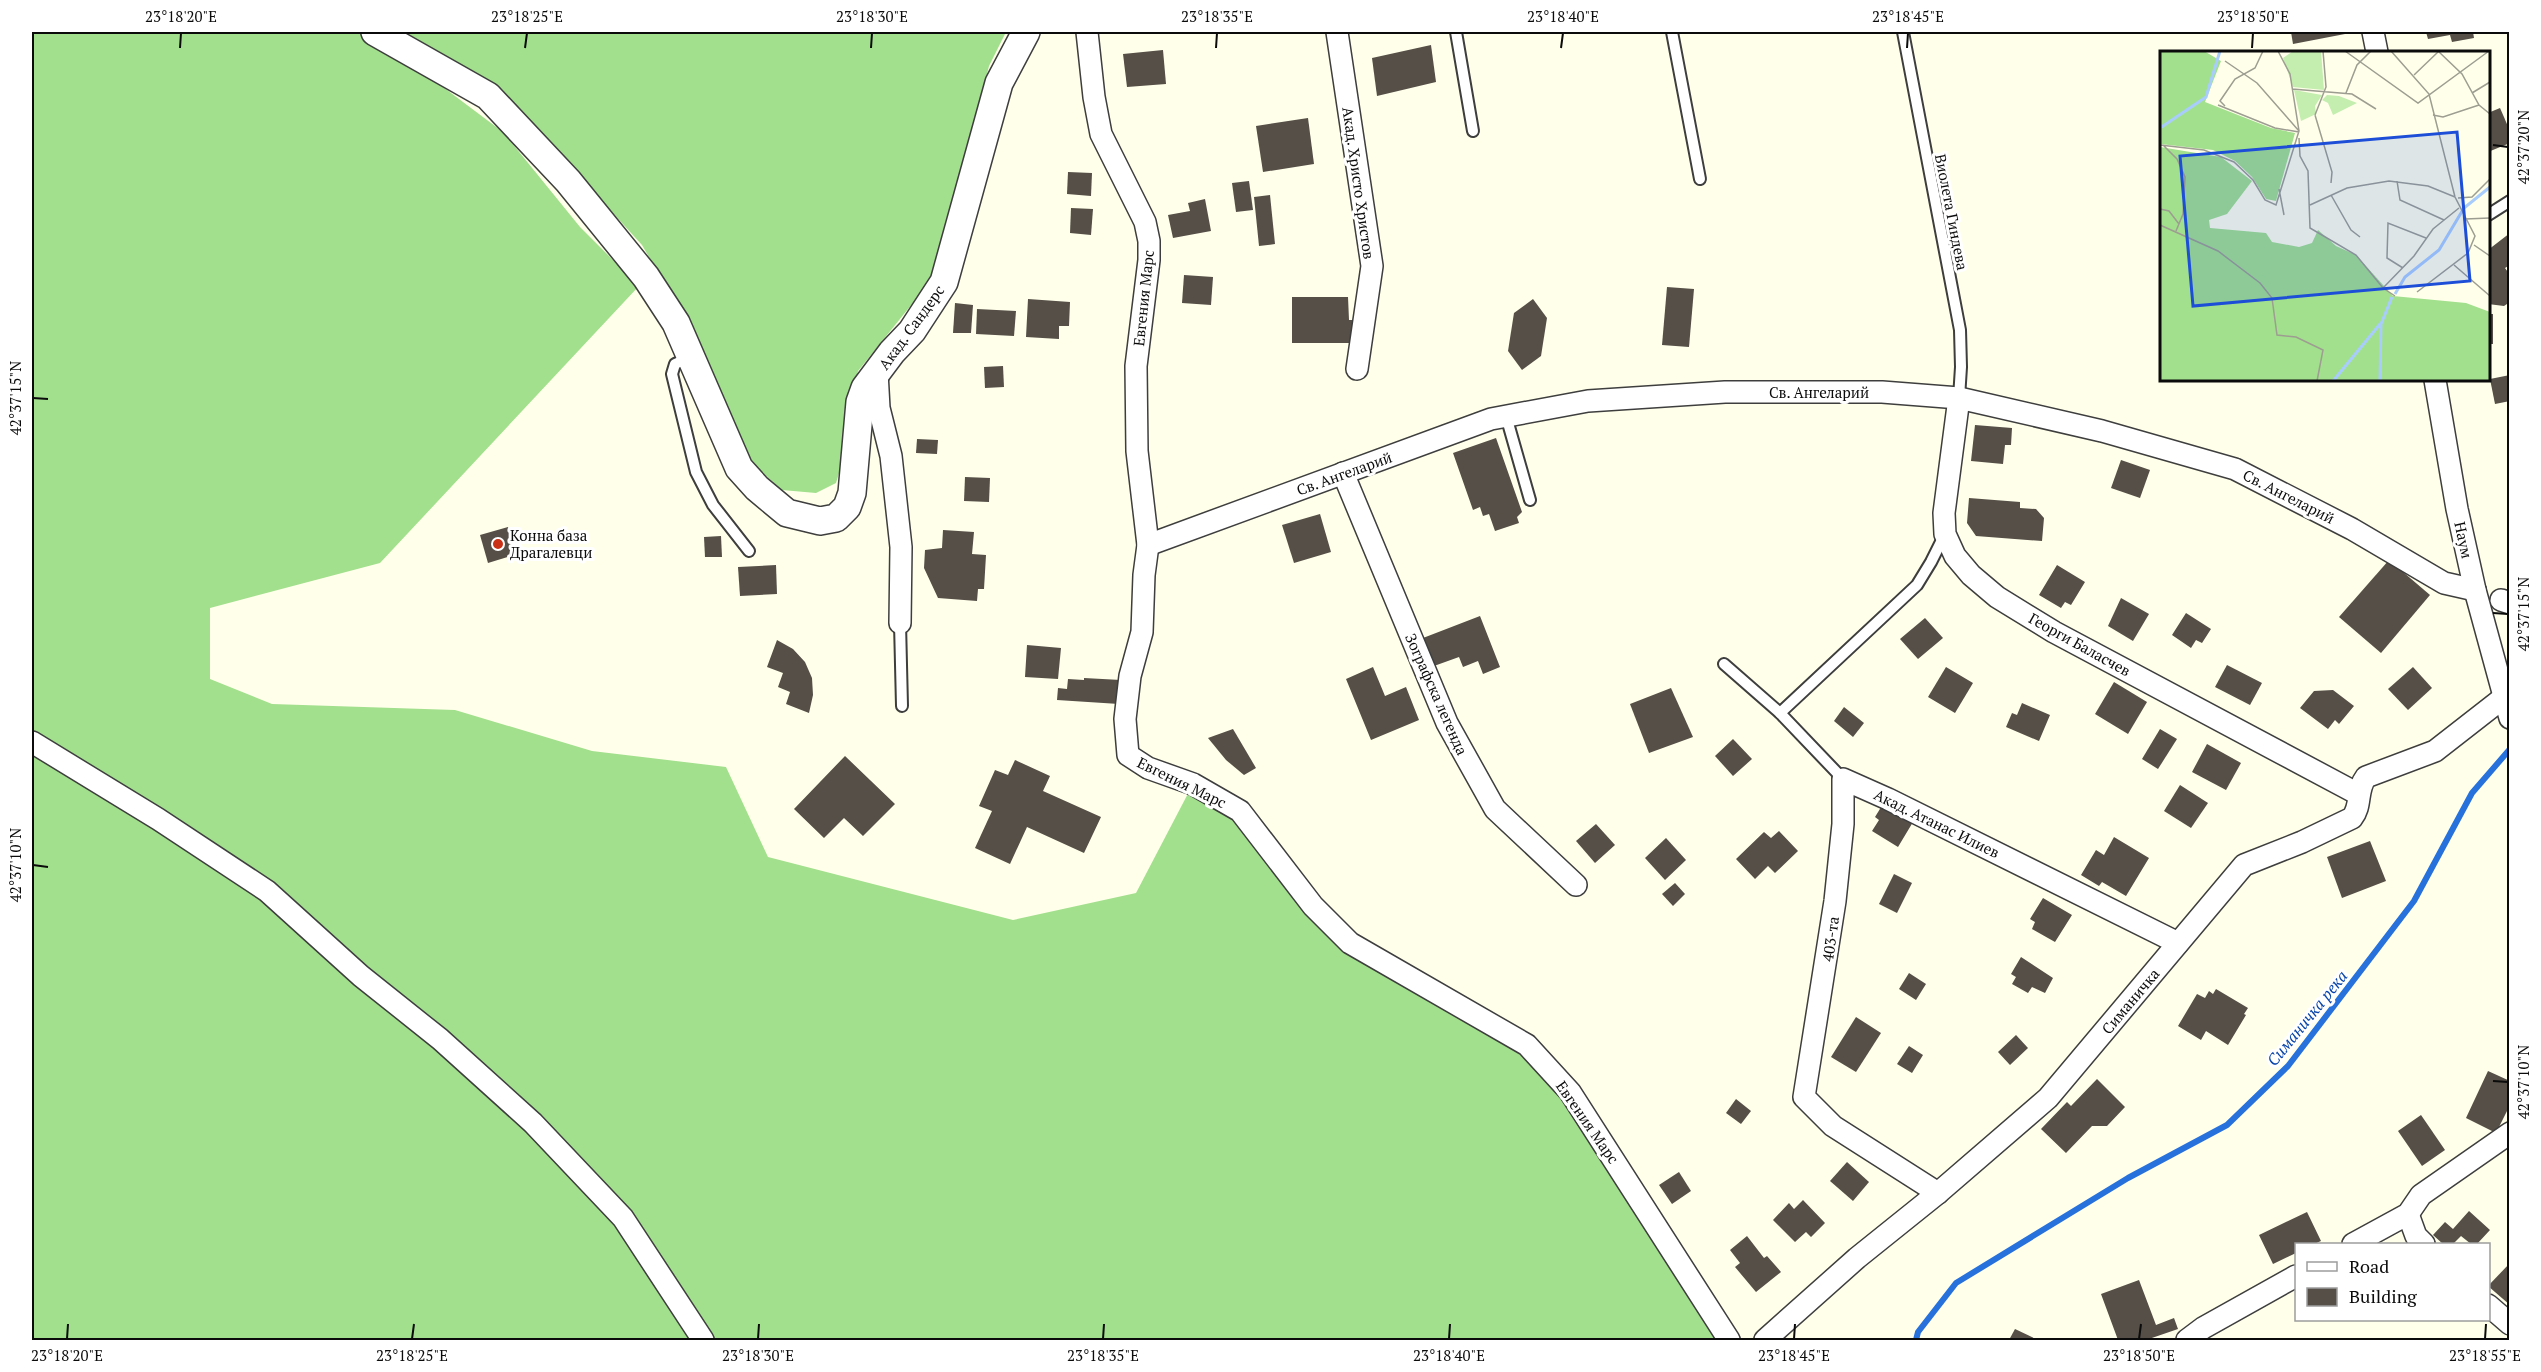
<svg xmlns="http://www.w3.org/2000/svg" width="2541" height="1372" font-family="'PT Serif',serif">
<rect width="100%" height="100%" fill="#ffffea"/>
<g fill="#a2e08d">
<polygon points="32,32 362,32 375,36 503,132 580,227 639,286 380,563 210,608 210,679 272,704 455,710 592,751 726,767 768,857 1013,920 1136,893 1193,784 1240,811 1313,906 1527,1045 1729,1340 32,1340"/>
<polygon points="404,32 1006,32 989,66 937,273 858,371 849,409 844,457 836,483 816,493 782,490 748,460 690,328 642,245 498,87"/>
</g>
<g fill="none" stroke-linecap="round" stroke-linejoin="round">
<polyline stroke="#2771dc" stroke-width="6" points="1916,1340 1918,1332 1956,1283 2128,1178 2227,1125 2288,1066 2414,901 2472,793 2510,749"/>
</g>
<g fill="#554f47">
<polygon points="2291,32 2344,32 2345,34 2293,44"/>
<polygon points="2426,32 2473,32 2474,38 2452,42 2450,35 2428,39"/>
<polygon points="1431,45 1436,82 1377,96 1372,58"/>
<polygon points="1163,50 1166,84 1127,87 1123,54"/>
<polygon points="2500,108 2510,131 2510,143 2488,152 2488,113"/>
<polygon points="1308,118 1314,164 1263,172 1256,126"/>
<polygon points="1068,172 1092,173 1091,196 1067,194"/>
<polygon points="1249,181 1253,210 1236,212 1232,183"/>
<polygon points="1270,195 1275,244 1259,246 1254,197"/>
<polygon points="1205,199 1211,231 1173,238 1168,215 1190,211 1188,203"/>
<polygon points="1071,208 1093,209 1091,235 1070,233"/>
<polygon points="2510,233 2510,265 2505,268 2510,275 2510,302 2504,306 2488,304 2488,250"/>
<polygon points="1184,275 1213,277 1211,305 1182,303"/>
<polygon points="1667,287 1694,289 1689,347 1662,345"/>
<polygon points="1292,297 1348,297 1349,320 1355,320 1355,343 1292,343"/>
<polygon points="1028,299 1070,302 1069,326 1059,326 1059,339 1026,337"/>
<polygon points="1533,299 1547,318 1541,356 1522,370 1508,351 1514,313"/>
<polygon points="955,303 973,305 971,333 953,333"/>
<polygon points="977,309 1016,311 1014,336 976,334"/>
<rect x="2488" y="314" width="5" height="30"/>
<polygon points="1003,366 1004,387 985,388 984,367"/>
<polygon points="2510,375 2510,401 2495,404 2490,379"/>
<polygon points="1975,425 2012,428 2011,445 2005,445 2003,464 1971,461"/>
<polygon points="1496,438 1522,512 1517,517 1519,523 1495,531 1489,514 1483,516 1480,507 1473,510 1453,453"/>
<polygon points="917,439 938,440 937,454 916,453"/>
<polygon points="2121,460 2150,470 2140,498 2111,488"/>
<polygon points="965,477 990,478 989,502 964,501"/>
<polygon points="1969,498 2020,502 2020,508 2036,509 2044,518 2042,541 1976,536 1967,523"/>
<polygon points="1320,514 1331,552 1294,563 1282,525"/>
<polygon points="508,527 517,554 488,563 480,535"/>
<polygon points="943,530 974,532 972,554 986,555 984,589 978,589 977,601 938,598 924,568 925,550 942,548"/>
<polygon points="721,536 722,557 705,557 704,537"/>
<polygon points="2389,560 2430,595 2381,653 2339,617"/>
<polygon points="776,565 777,594 740,596 738,567"/>
<polygon points="2057,565 2085,582 2071,605 2065,602 2061,608 2039,595"/>
<polygon points="2121,598 2149,614 2133,641 2108,626"/>
<polygon points="2186,613 2211,629 2202,643 2196,640 2191,648 2172,635"/>
<polygon points="1480,616 1500,667 1483,674 1478,661 1463,667 1459,657 1434,666 1423,638"/>
<polygon points="1925,618 1943,638 1918,659 1900,639"/>
<polygon points="777,640 793,649 805,662 812,678 813,695 809,713 786,704 790,692 778,687 783,673 767,667"/>
<polygon points="1027,645 1061,648 1058,679 1025,677"/>
<polygon points="2227,665 2262,683 2250,705 2215,687"/>
<polygon points="1373,667 1385,696 1406,687 1419,720 1371,740 1346,679"/>
<polygon points="1946,667 1973,683 1955,713 1928,697"/>
<polygon points="2413,667 2432,688 2408,710 2388,689"/>
<polygon points="1084,678 1121,680 1119,704 1057,700 1058,688 1067,689 1068,679 1084,680"/>
<polygon points="2114,682 2147,702 2128,734 2095,714"/>
<polygon points="1671,688 1693,737 1649,753 1630,704"/>
<polygon points="2333,690 2354,706 2339,724 2335,720 2328,729 2300,708 2314,691"/>
<polygon points="2022,703 2050,715 2039,741 2006,727 2012,713 2017,715"/>
<polygon points="1844,707 1864,723 1853,737 1834,721"/>
<polygon points="1233,729 1256,768 1244,775 1226,760 1208,738"/>
<polygon points="2160,729 2177,739 2158,769 2142,759"/>
<polygon points="1733,739 1752,759 1733,776 1715,756"/>
<polygon points="2207,744 2241,763 2226,790 2192,772"/>
<polygon points="845,756 895,804 863,836 844,818 824,838 794,809"/>
<polygon points="1015,760 1050,776 1043,791 1101,817 1084,853 1027,827 1010,864 975,848 992,811 979,806 995,770 1008,775"/>
<polygon points="2180,785 2208,803 2191,828 2164,811"/>
<polygon points="1883,804 1913,822 1898,847 1872,831 1879,820 1875,817"/>
<polygon points="1596,824 1615,845 1595,863 1576,841"/>
<polygon points="1779,831 1798,851 1775,873 1768,866 1755,879 1736,859 1764,832 1771,838"/>
<polygon points="2114,837 2149,858 2126,896 2102,882 2099,886 2081,875 2096,850 2104,855"/>
<polygon points="1666,838 1686,860 1665,880 1645,858"/>
<polygon points="2370,841 2386,881 2342,898 2327,857"/>
<polygon points="1894,874 1912,883 1897,913 1879,904"/>
<polygon points="1675,883 1685,894 1673,906 1662,894"/>
<polygon points="2043,898 2072,915 2055,942 2032,929 2035,922 2030,919"/>
<polygon points="2021,957 2053,978 2045,993 2032,987 2028,993 2012,984 2016,977 2011,974"/>
<polygon points="1909,973 1926,984 1916,1000 1899,989"/>
<polygon points="2216,989 2248,1008 2244,1014 2246,1015 2228,1045 2206,1031 2201,1040 2178,1026 2197,994 2205,998 2209,991 2213,994"/>
<polygon points="1856,1017 1881,1033 1856,1072 1831,1057"/>
<polygon points="2016,1035 2028,1048 2010,1065 1998,1052"/>
<polygon points="1909,1046 1923,1055 1912,1073 1897,1064"/>
<polygon points="2488,1071 2510,1081 2510,1105 2496,1133 2466,1118"/>
<polygon points="2097,1079 2125,1107 2107,1126 2092,1126 2066,1153 2041,1129 2067,1102 2071,1106"/>
<polygon points="1736,1099 1751,1111 1741,1124 1726,1113"/>
<polygon points="2421,1115 2445,1150 2422,1166 2398,1131"/>
<polygon points="1847,1162 1869,1182 1853,1201 1830,1181"/>
<polygon points="1679,1172 1691,1191 1672,1204 1659,1185"/>
<polygon points="1803,1200 1825,1223 1811,1237 1806,1232 1795,1242 1773,1220 1789,1203 1794,1209"/>
<polygon points="2469,1211 2490,1230 2477,1244 2471,1244 2461,1236 2453,1244 2443,1244 2433,1235 2445,1222 2453,1229"/>
<polygon points="2307,1212 2321,1241 2314,1244 2296,1244 2296,1253 2273,1264 2259,1235"/>
<polygon points="1747,1236 1764,1258 1767,1256 1781,1272 1756,1292 1735,1267 1740,1263 1730,1250"/>
<polygon points="2510,1263 2510,1305 2488,1286"/>
<polygon points="2139,1280 2156,1325 2174,1318 2178,1329 2146,1340 2118,1340 2101,1294"/>
<polygon points="2015,1329 2038,1340 2009,1340"/>
</g>
<g fill="none" stroke-linecap="round" stroke-linejoin="round">
<defs>
<g id="service">
<polyline points="1456,32 1473,131"/>
<polyline points="1672,32 1700,179"/>
<polyline points="1903,32 1960,330 1961,367 1959,398"/>
<polyline points="2488,215 2510,201"/>
<polyline points="691,357 675,364 672,374 696,472 713,505 749,551"/>
<polyline points="1506,416 1530,500"/>
<polyline points="900,623 902,706"/>
<polyline points="1724,664 1780,713 1843,779"/>
<polyline points="1780,713 1917,585 1931,562 1945,534"/>
</g>
<g id="minor">
<polyline points="1087,32 1094,97 1101,134 1145,222 1149,241 1149,260 1136,366 1137,451 1148,545 1144,575 1142,632 1130,676 1125,719 1128,755 1148,768 1193,784 1240,811 1313,906 1350,943 1527,1045 1570,1092 1729,1340"/>
<polyline points="1337,32 1372,266 1357,369"/>
<polyline points="2373,32 2377,52"/>
<polyline points="877,372 879,408 891,456 901,547 900,623"/>
<polyline points="2435,380 2457,509 2475,590 2510,718"/>
<polyline points="1959,398 1944,513 1945,534 1955,556 1971,575 1997,597 2054,632 2358,794"/>
<polyline points="1343,473 1447,723 1495,809 1576,885"/>
<polyline points="1148,545 1491,419 1588,401 1725,392 1882,392 1959,398 2102,431 2235,469 2352,529 2444,583 2475,590"/>
<polyline points="2501,600 2510,603"/>
<polyline points="32,742 158,819 267,891 361,976 440,1039 533,1123 623,1218 703,1340"/>
<polyline points="1938,1193 1833,1126 1804,1097 1835,901 1843,824 1843,779 1888,799 2178,943"/>
<polyline points="2408,1214 2416,1236 2424,1244"/>
<polyline points="2353,1244 2408,1214 2421,1195 2510,1133"/>
<polyline points="2488,1305 2510,1324"/>
<path d="M 1765,1340 L 1857,1258 L 1938,1193 L 2048,1098 L 2244,865 L 2302,842 L 2352,818 C 2362,806 2356,790 2366,777 L 2435,751 L 2503,698"/>
<polyline points="2187,1340 2203,1328 2296,1276"/>
</g>
<polyline id="tertiary" points="375,32 488,96 568,181 646,277 676,323 739,468 757,488 787,513 820,521 836,518 847,507 852,493 860,402 865,388 892,352 912,331 944,282 999,83 1026,32"/>
</defs>
<use href="#service" stroke="#3e3e3e" stroke-width="14"/>
<use href="#minor" stroke="#3e3e3e" stroke-width="24"/>
<use href="#tertiary" stroke="#3e3e3e" stroke-width="30"/>
<use href="#service" stroke="#fff" stroke-width="10"/>
<use href="#minor" stroke="#fff" stroke-width="21"/>
<use href="#tertiary" stroke="#fff" stroke-width="27"/>
</g>
<path fill="none" stroke="#0b0b0b" stroke-width="2" d="M 180,48 L 181,33M 525,48 L 527,33M 871,48 L 872,33M 1216,48 L 1217,33M 1561,48 L 1563,33M 1907,48 L 1908,33M 2252,48 L 2253,33M 2493,145 L 2508,147M 33,398 L 48,399M 2493,613 L 2508,614M 33,865 L 48,867M 2493,1081 L 2508,1082M 67,1339 L 68,1324M 412,1339 L 414,1324M 758,1339 L 759,1324M 1103,1339 L 1104,1324M 1449,1339 L 1450,1324M 1794,1339 L 1795,1324M 2139,1339 L 2141,1324M 2485,1339 L 2486,1324"/>
<circle fill="#c93015" stroke="#fff" stroke-width="2" cx="498" cy="544" r="6"/>
<g text-anchor="middle" dominant-baseline="central" stroke-width="6" stroke-linejoin="round" paint-order="stroke">
<g font-size="15" fill="#0b0b0b" stroke="#fff">
<text transform="translate(1359 183) rotate(82)">Акад. Христо Христов</text>
<text transform="translate(1952 212) rotate(79)">Виолета Гиндева</text>
<text transform="translate(1143 298) rotate(-84)">Евгения Марс</text>
<text transform="translate(911 327) rotate(-54)">Акад. Сандерс</text>
<text x="1819" y="392">Св. Ангеларий</text>
<text transform="translate(1344 473) rotate(-20)">Св. Ангеларий</text>
<text transform="translate(2289 496) rotate(27)">Св. Ангеларий</text>
<text transform="translate(2464 540) rotate(78)">Наум</text>
<text transform="translate(2080 644) rotate(29)">Георги Баласчев</text>
<text transform="translate(1437 694) rotate(66)">Зографска легенда</text>
<text transform="translate(1182 782) rotate(26)">Евгения Марс</text>
<text transform="translate(1937 823) rotate(26)">Акад. Атанас Илиев</text>
<text transform="translate(1830 939) rotate(-82)">403-та</text>
<text transform="translate(2130 1001) rotate(-50)">Симаничка</text>
<text transform="translate(1588 1122) rotate(55)">Евгения Марс</text>
</g>
<g font-size="15" fill="#0b0b0b" stroke="#fff" text-anchor="start">
<text x="510" y="535">Конна база<tspan x="510" dy="17">Драгалевци</tspan></text>
</g>
<g font-size="16" font-style="italic" fill="#0844a9" stroke="#fff">
<text transform="translate(2307 1018) rotate(-51)">Симаничка река</text>
</g>
</g>
<g transform="translate(2160 51)">
<rect width="330" height="330" fill="#ffffea"/>
<path d="M 133,0 L 161,0 L 164,39 L 133,36 L 123,7 ZM 134,39 L 162,44 L 155,55 L 156,63 L 141,70 ZM 167,44 L 179,45 L 197,52 L 173,64 L 168,52 L 162,49 Z" fill="#c4eeaf"/>
<path d="M 0,0 L 44,0 L 61,10 L 45,51 L 111,77 L 135,82 L 116,150 L 106,148 L 92,126 L 75,110 L 53,99 L 0,93 ZM 0,96 L 61,106 L 92,130 L 67,163 L 49,169 L 50,177 L 106,182 L 112,191 L 139,196 L 152,192 L 158,179 L 176,195 L 196,204 L 233,245 L 306,252 L 330,261 L 330,330 L 0,330 Z" fill="#a2e08d"/>
<path fill="none" stroke="#a8cdfd" stroke-width="3" d="M 0,77 L 46,46 L 60,0M 235,243 L 245,226 L 279,199 L 304,157 L 330,136M 173,330 L 220,273M 220,330 L 221,273 L 232,246"/>
<path fill="none" stroke="#9d9d91" stroke-width="1.5" d="M 185,0 L 258,52 L 329,0M 231,0 L 269,43 L 295,146 L 315,185 L 308,202 L 257,241M 278,0 L 302,23 L 319,54 L 330,63M 65,10 L 97,32 L 139,80M 254,24 L 278,1M 132,38 L 192,43 L 216,58M 186,42 L 197,14 L 211,0M 312,42 L 330,31M 58,54 L 115,77 L 139,81M 65,55 L 60,50 L 75,28 L 95,17 L 103,0M 155,64 L 172,121 L 171,132M 155,64 L 166,36 L 163,0M 273,64 L 283,66 L 319,54M 139,87 L 140,105 L 148,120 L 150,177 L 196,204 L 223,237 L 235,245M 0,94 L 44,99 L 74,111 L 93,129 L 105,149 L 116,154 L 139,80 L 130,23 L 118,0M 3,94 L 17,108 L 25,126 L 23,163 L 16,180M 237,130 L 240,149 L 284,169M 119,138 L 124,164M 171,144 L 191,179 L 200,186M 298,147 L 312,146 L 330,128M 150,154 L 187,137 L 229,130 L 268,135 L 295,146M 0,158 L 9,160 L 19,173M 305,168 L 330,167M 0,174 L 58,200 L 100,232 L 112,247 L 117,284 L 136,286 L 163,299 L 157,330M 314,194 L 330,205M 294,214 L 330,245M 243,217 L 227,207 L 228,172 L 266,187M 223,237 L 254,205 L 273,178 L 299,157"/>
<path fill="#1d4ed8" fill-opacity="0.15" stroke="#1d4ed8" stroke-width="3" d="M 297,81 L 310,230 L 33,255 L 20,105 Z"/>
<rect width="330" height="330" fill="none" stroke="#0b0b0b" stroke-width="3"/>
</g>
<rect width="2541" height="1372" fill="none" stroke="#ffffff" stroke-width="66"/>
<rect x="2295" y="1243" width="195" height="78" fill="#ffffff" stroke="#9d9d9d" stroke-width="1.5"/>
<rect x="2307" y="1262" width="30" height="9" fill="#ffffff" stroke="#9d9d9d" stroke-width="1.5"/>
<text x="2349" y="1273" font-size="18" fill="#0b0b0b">Road</text>
<rect x="2307" y="1288" width="30" height="18" fill="#554f47" stroke="#9d9d9d" stroke-width="1.5"/>
<text x="2349" y="1303" font-size="18" fill="#0b0b0b">Building</text>
<rect x="33" y="33" width="2475" height="1306" fill="none" stroke="#0b0b0b" stroke-width="2"/>
<g font-size="15" text-anchor="middle" fill="#0b0b0b">
<text x="181" y="22">23°18'20"E</text>
<text x="527" y="22">23°18'25"E</text>
<text x="872" y="22">23°18'30"E</text>
<text x="1217" y="22">23°18'35"E</text>
<text x="1563" y="22">23°18'40"E</text>
<text x="1908" y="22">23°18'45"E</text>
<text x="2253" y="22">23°18'50"E</text>
<text transform="translate(2524 147) rotate(-90)" y="5">42°37'20"N</text>
<text transform="translate(16 398) rotate(-90)" y="5">42°37'15"N</text>
<text transform="translate(2524 614) rotate(-90)" y="5">42°37'15"N</text>
<text transform="translate(16 865) rotate(-90)" y="5">42°37'10"N</text>
<text transform="translate(2524 1082) rotate(-90)" y="5">42°37'10"N</text>
<text x="67" y="1361">23°18'20"E</text>
<text x="412" y="1361">23°18'25"E</text>
<text x="758" y="1361">23°18'30"E</text>
<text x="1103" y="1361">23°18'35"E</text>
<text x="1449" y="1361">23°18'40"E</text>
<text x="1794" y="1361">23°18'45"E</text>
<text x="2139" y="1361">23°18'50"E</text>
<text x="2485" y="1361">23°18'55"E</text>
</g>
</svg>
